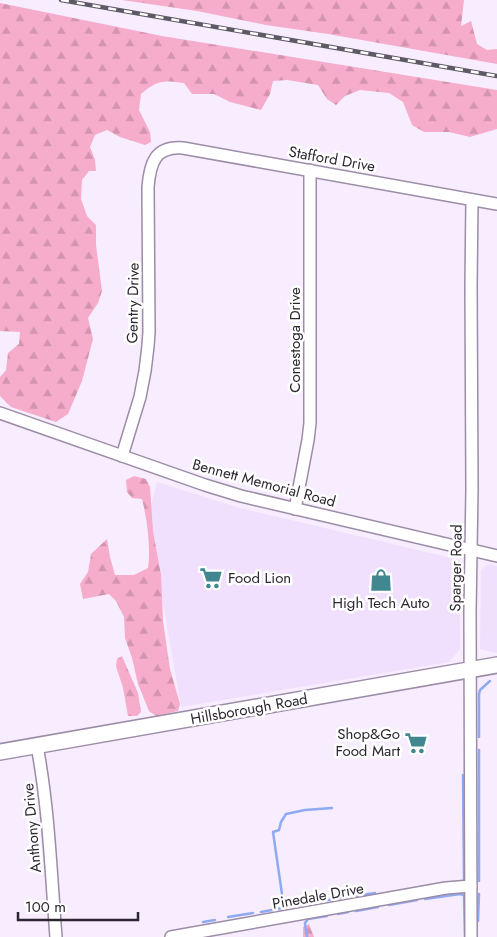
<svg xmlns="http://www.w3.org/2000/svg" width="497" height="937" font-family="Jost,sans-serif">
<defs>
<pattern id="forest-firs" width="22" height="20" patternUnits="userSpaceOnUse" patternTransform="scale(1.25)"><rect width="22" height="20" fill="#f6accb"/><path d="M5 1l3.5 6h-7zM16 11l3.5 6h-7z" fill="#d394af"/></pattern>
</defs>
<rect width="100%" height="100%" fill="#f7edff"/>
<g fill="#f1e0fd">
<polygon points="157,482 240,508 460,560 460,649 449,662 181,707 148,516"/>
<polygon points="489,564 497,566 497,653 480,649 481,570"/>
</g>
<g fill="url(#forest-firs)">
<polygon points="122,0 464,0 461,26 471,21 477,44 487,50 497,49 497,64 328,34 266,25 197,11"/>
<path d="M 0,3 L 162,36 L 497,90 L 497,129 L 470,137 L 449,132 L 424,132 L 412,125 L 403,102 L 389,93 L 360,90 L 345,96 L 336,105 L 327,99 L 318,85 L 287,80 L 273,81 L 270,94 L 261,110 L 230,102 L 214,94 L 192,94 L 184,83 C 163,80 157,80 141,94 L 139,110 L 150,132 L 151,142 L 145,145 L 120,137 L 107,130 L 95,135 L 90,147 L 95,160 L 96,171 L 89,171 L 82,180 L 81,199 L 87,216 L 96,225 L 96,245 L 102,291 L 98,303 L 88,318 L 93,339 L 82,381 L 68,414 L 56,422 L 11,407 L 0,396 L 0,377 L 6,370 L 8,353 L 19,344 L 20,332 L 0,331 Z"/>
<path d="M 134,476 L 146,479 L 150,487 L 153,531 L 161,575 L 163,621 L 170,669 L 180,704 L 178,711 L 156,716 L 149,711 L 138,684 L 132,658 L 125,638 L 124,617 L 116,601 L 109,594 L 83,599 L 80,584 L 88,572 L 91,554 L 107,539 L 110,557 L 115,575 L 134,575 L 148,568 C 151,549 147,518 142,499 L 132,498 L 127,492 L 126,480 Z"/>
<polygon points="122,656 138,693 141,712 137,716 128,716 123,688 116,666 117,659"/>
<polygon points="309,924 314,937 303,937 303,927"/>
</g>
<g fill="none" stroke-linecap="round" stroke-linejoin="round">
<g stroke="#90a9f3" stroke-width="2.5">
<polyline points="479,737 479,694 480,690 490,681"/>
<polyline points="479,750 479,881"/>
<polyline points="463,775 464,880"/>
<polyline points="355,896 375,893"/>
<polyline points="425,899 460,894 464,895 465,937"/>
<polyline points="321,901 347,897"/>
<polyline points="304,904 311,903"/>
<polyline points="389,905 417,900"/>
<polyline points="284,908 273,832 279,830 281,822 286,814 305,810 332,808"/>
<polyline points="356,911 378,907"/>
<polyline points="261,912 304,904 304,906"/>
<polyline points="338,914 348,912"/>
<polyline points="228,917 253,913"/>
<polyline points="478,921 479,894"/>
<polyline points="203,922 215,920"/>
<polyline points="305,923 308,919 327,916"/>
<polyline points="305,924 307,937"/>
</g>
<defs>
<g id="minor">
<polyline points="0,413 205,485 241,496 497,556"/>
<path d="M 122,456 L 140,397 L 145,371 L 148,346 L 149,332 L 148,187 C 150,163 155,146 183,148 L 497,204"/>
<polyline points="295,509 308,440 310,423 310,170"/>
<path d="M 37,746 C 49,809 51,874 56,937"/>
<polyline points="171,937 446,888 471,886"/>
<polyline points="471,937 470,612 472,489 471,286 472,200"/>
</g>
<polyline id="major" points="0,752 497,665"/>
</defs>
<use href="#minor" stroke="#9c8ca7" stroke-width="14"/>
<use href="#major" stroke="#9c8ca7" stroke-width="18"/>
<use href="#minor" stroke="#fff" stroke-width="11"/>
<use href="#major" stroke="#fff" stroke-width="15"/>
<defs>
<polyline id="rail" points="61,0 497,76"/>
</defs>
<use href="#rail" stroke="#5f5865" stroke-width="4.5"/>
<use href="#rail" stroke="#fff" stroke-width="2.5" stroke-dasharray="8" stroke-linecap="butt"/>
</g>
<defs>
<symbol id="supermarket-bare" viewBox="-9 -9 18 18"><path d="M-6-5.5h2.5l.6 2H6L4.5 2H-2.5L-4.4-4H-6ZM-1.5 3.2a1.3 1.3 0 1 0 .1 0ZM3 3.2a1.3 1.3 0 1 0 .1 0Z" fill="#408790" stroke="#fff" stroke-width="2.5" paint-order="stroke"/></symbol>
<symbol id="shop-bare" viewBox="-9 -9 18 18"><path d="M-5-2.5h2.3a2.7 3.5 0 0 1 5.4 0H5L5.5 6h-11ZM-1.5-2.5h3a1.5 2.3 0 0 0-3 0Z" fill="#408790" stroke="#fff" stroke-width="2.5" paint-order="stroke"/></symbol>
</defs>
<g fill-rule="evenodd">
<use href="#supermarket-bare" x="195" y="562" width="32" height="32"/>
<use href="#shop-bare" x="365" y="564" width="32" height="32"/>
<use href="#supermarket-bare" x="400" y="727" width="32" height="32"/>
</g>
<g text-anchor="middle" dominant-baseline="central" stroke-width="5" stroke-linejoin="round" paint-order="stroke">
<g font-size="15" fill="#2c2631" stroke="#fff">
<text transform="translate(332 159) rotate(10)">Stafford Drive</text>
<text transform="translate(133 303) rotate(-89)">Gentry Drive</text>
<text transform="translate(295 340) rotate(-90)">Conestoga Drive</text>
<text transform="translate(264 483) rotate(15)">Bennett Memorial Road</text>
<text transform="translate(456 568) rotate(-89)">Sparger Road</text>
<text transform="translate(249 709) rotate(-10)">Hillsborough Road</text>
<text transform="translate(32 828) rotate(-95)">Anthony Drive</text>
<text transform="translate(318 896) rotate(-10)">Pinedale Drive</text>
</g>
<g font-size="15" fill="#2c2631" stroke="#fff" text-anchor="start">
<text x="228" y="578">Food Lion</text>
<text x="381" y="603" text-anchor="middle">High Tech Auto</text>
<text x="400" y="734" text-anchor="end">Shop&amp;Go<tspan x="400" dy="17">Food Mart</tspan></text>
</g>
</g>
<path d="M18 912v8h120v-8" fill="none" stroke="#2c2631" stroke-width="2.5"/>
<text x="25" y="912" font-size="15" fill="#2c2631" stroke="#ffffff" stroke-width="4" paint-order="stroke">100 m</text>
</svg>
